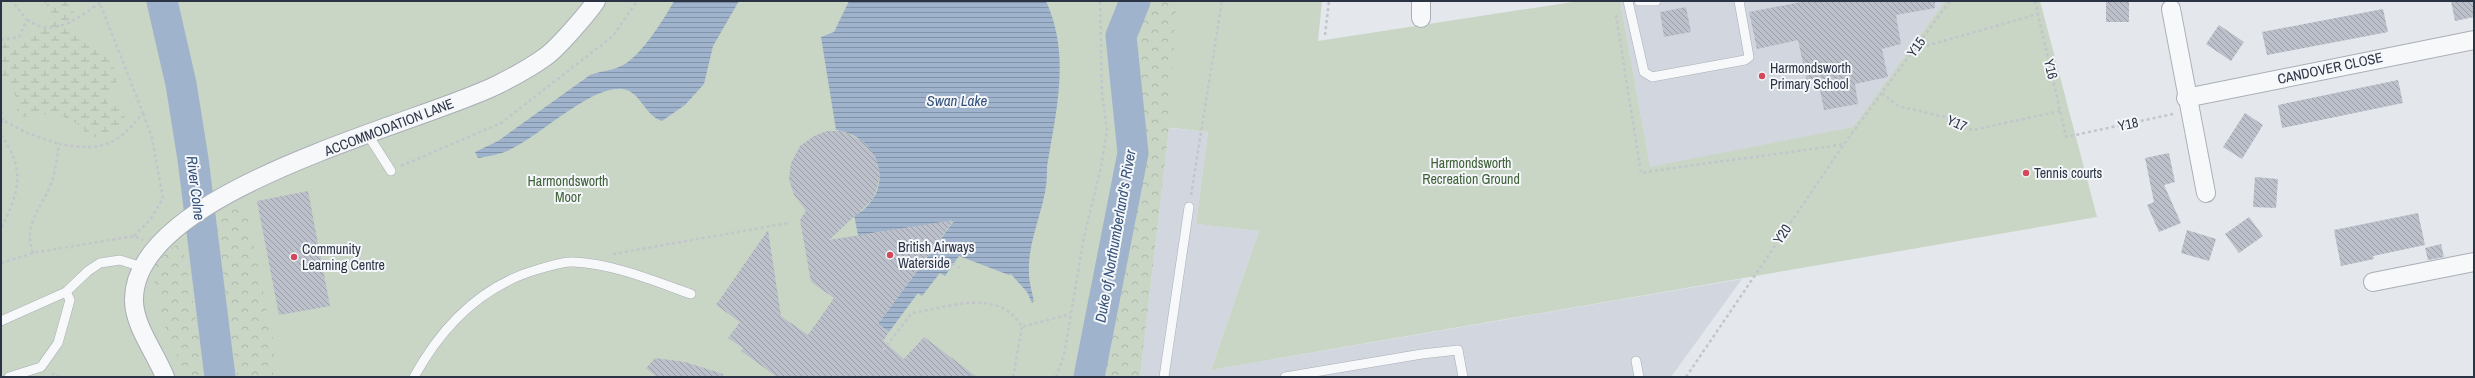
<svg xmlns="http://www.w3.org/2000/svg" width="2475" height="378" font-family="'Archivo Narrow',sans-serif">
<defs>
<pattern id="forest-crowns" width="20" height="18" patternUnits="userSpaceOnUse"><rect width="20" height="18" fill="#c9d6c5"/><path d="M2 6a3 3 0 1 1 6 0M12 15a3 3 0 1 1 6 0" fill="none" stroke="#adb8ab"/></pattern>
<pattern id="wetland-marsh" width="20" height="14" patternUnits="userSpaceOnUse"><rect width="20" height="14" fill="#c9d6c5"/><path d="M1 5h8M5 5V1M11 12h8M15 12V8" fill="none" stroke="#adb8ab"/></pattern>
<pattern id="water-rules" width="6" height="5" patternUnits="userSpaceOnUse"><rect width="6" height="5" fill="#9fb4cc"/><path d="M0 2.5h6" fill="none" stroke="#8293a7"/></pattern>
<pattern id="building-back-hatch" width="6" height="6" patternUnits="userSpaceOnUse"><rect width="6" height="6" fill="#bbc0ca"/><path d="M-1 5l2 2M0 0l6 6M5-1l2 2" fill="none" stroke="#989da6"/></pattern>
</defs>
<rect width="100%" height="100%" fill="#e4e7ec"/>
<g fill="#d2d6de">
<polygon points="1620,1 1945,1 1853,127 1650,168"/>
<polygon points="1169,128 1208,132 1196,224 1259,231 1211,370 1742,279 1671,377 1140,377"/>
</g>
<g fill="#c9d6c5">
<polygon points="1,1 1135,1 1121,36 1133,153 1089,377 1,377"/>
<polygon points="1145,1 1322,1 1318,41 1579,1 1620,1 1650,167 1853,127 1945,1 2040,1 2097,217 1211,370 1259,231 1196,224 1208,132 1137,124 1131,38"/>
</g>
<g fill="url(#forest-crowns)">
<polygon points="1145,1 1179,1 1176,9 1169,128 1140,377 1095,377 1137,154 1131,38"/>
<polygon points="241,204 248,218 274,344 273,377 238,377 235,363 216,220"/>
<polygon points="181,241 198,329 203,377 186,377 162,319 151,266"/>
</g>
<path fill="url(#wetland-marsh)" d="M 43,1 L 75,1 L 73,16 L 67,26 L 73,35 L 106,51 L 117,75 L 115,88 L 107,103 L 119,108 L 125,116 C 119,127 103,143 89,135 C 86,133 83,129 80,126 C 75,122 67,118 61,116 C 48,112 36,116 23,117 L 17,112 L 15,94 L 1,74 L 1,40 L 5,39 L 5,45 C 22,44 67,22 43,1 Z"/>
<g fill="url(#water-rules)">
<path d="M 674,1 L 739,1 L 713,46 L 704,84 L 685,105 L 662,121 C 645,116 641,92 623,89 C 592,85 542,134 513,148 C 503,154 489,156 478,158 L 475,152 L 498,141 L 590,75 C 600,71 610,71 619,67 C 639,60 664,19 674,1 Z"/>
<path d="M 849,1 L 1046,1 C 1071,56 1056,110 1047,167 C 1049,203 1027,237 1029,273 C 1029,282 1032,292 1034,301 L 1032,303 L 1027,292 L 1011,274 L 1009,275 L 959,256 L 945,276 L 940,273 L 922,296 L 918,293 L 889,332 L 878,324 L 954,221 L 872,233 L 859,240 L 854,215 C 860,213 865,209 869,204 C 894,175 871,134 836,130 L 821,37 L 834,32 Z"/>
</g>
<g fill="none" stroke-linecap="round" stroke-linejoin="round">
<g stroke="#9fb4cc" stroke-width="31">
<polyline points="162,1 181,84 193,159 220,377"/>
<polyline points="1089,377 1133,153 1121,36 1135,1"/>
</g>
</g>
<g fill="url(#building-back-hatch)">
<polygon points="1806,1 1935,1 1935,8 1896,15 1901,44 1882,49 1888,77 1855,84 1858,104 1824,110 1818,80 1807,82 1798,40 1757,49 1749,12"/>
<rect x="2106" y="1" width="23" height="21"/>
<polygon points="2451,1 2474,1 2474,17 2455,21"/>
<polygon points="1686,7 1691,32 1664,37 1660,12"/>
<polygon points="2383,9 2388,32 2267,55 2262,32"/>
<polygon points="2219,25 2244,42 2231,61 2206,44"/>
<polygon points="2398,80 2403,103 2282,128 2278,105"/>
<polygon points="2245,113 2263,125 2242,159 2223,147"/>
<polygon points="827,131 843,131 864,142 875,155 880,174 877,188 872,200 829,240 954,220 878,324 889,332 883,341 904,359 924,337 977,377 777,377 741,351 743,348 728,338 740,322 716,305 768,230 781,316 808,335 834,298 811,282 800,220 806,211 794,195 789,179 791,163 800,146 814,136"/>
<polygon points="2169,153 2175,182 2164,185 2181,223 2159,232 2147,205 2154,202 2145,158"/>
<polygon points="2255,177 2278,179 2276,208 2253,207"/>
<polygon points="308,191 330,306 279,315 257,201"/>
<polygon points="2418,213 2425,245 2373,256 2374,259 2341,266 2334,230"/>
<polygon points="2249,217 2263,236 2239,253 2225,234"/>
<polygon points="2187,230 2216,239 2209,261 2181,253"/>
<polygon points="2441,244 2444,257 2428,260 2425,248"/>
<polygon points="655,358 685,362 723,374 723,377 657,377 646,368"/>
</g>
<g fill="none" stroke-linecap="round" stroke-linejoin="round">
<defs>
<g id="service">
<polyline points="1628,1 1644,72 1652,77 1745,60 1749,57 1739,1"/>
<polyline points="1639,1 1656,1"/>
<polyline points="368,135 391,171"/>
<polyline points="1,321 66,292 88,271 100,263 120,260 142,267"/>
<polyline points="1636,361 1639,377"/>
<polyline points="9,377 41,367 58,343 70,300 66,292"/>
<path d="M 414,377 C 442,326 482,285 539,269 C 550,266 563,261 574,262 C 614,264 654,281 691,294"/>
<polyline points="1164,377 1189,207"/>
<polyline points="1285,377 1422,354 1458,350 1463,377"/>
</g>
<g id="minor">
<polyline points="2171,9 2206,193"/>
<polyline points="1421,18 1421,1"/>
<polyline points="2186,98 2474,40"/>
<polyline points="2373,282 2474,262"/>
<path d="M 165,377 C 156,354 135,327 134,302 C 130,191 416,125 497,85 C 513,77 530,68 545,57 C 556,50 589,12 596,1"/>
</g>
</defs>
<use href="#service" stroke="#a9aeb7" stroke-width="10"/>
<use href="#minor" stroke="#a9aeb7" stroke-width="20"/>
<g stroke="#c2c5cb" stroke-width="2.5" stroke-dasharray="3 3" stroke-linecap="butt">
<polyline points="2035,1 2066,137 2173,114"/>
<path d="M 1616,15 L 1641,173 C 1709,162 1776,155 1844,144"/>
<path d="M 27,20 C 32,22 37,26 42,27 C 63,31 84,14 100,3"/>
<polyline points="1325,35 1329,1"/>
<polyline points="1,40 19,37 27,20 12,1"/>
<polyline points="1915,49 2038,14"/>
<polyline points="1882,93 1898,106 1945,117 1967,129 1973,130 2060,111"/>
<polyline points="1,112 3,120"/>
<polyline points="1,123 3,120 27,133 59,144"/>
<path d="M 1,135 C 27,171 18,193 1,229"/>
<polyline points="401,166 501,123 613,36 637,1"/>
<polyline points="1191,195 1222,1"/>
<polyline points="134,236 150,220 163,198 152,138 143,113"/>
<polyline points="933,249 962,270"/>
<path d="M 33,253 C 22,224 43,207 52,181 C 56,169 57,156 59,144 C 103,151 115,147 143,113 L 99,1"/>
<polyline points="613,254 788,223"/>
<polyline points="1,263 33,253 134,236 143,240"/>
<path d="M 883,350 L 912,313 C 949,307 999,287 1022,327 L 1070,314"/>
<polyline points="52,373 60,377"/>
<polyline points="1013,377 1022,327"/>
<polyline points="1056,377 1064,355 1084,237 1101,167 1107,130 1102,93 1100,1"/>
<polyline points="1686,377 1844,144 1950,1"/>
</g>
<use href="#service" stroke="#f7f8fa" stroke-width="9"/>
<use href="#minor" stroke="#f7f8fa" stroke-width="18"/>
</g>
<g fill="#d1495b" stroke="#f4f6f9" stroke-width="1.5">
<circle cx="1762" cy="76" r="4"/>
<circle cx="2026" cy="173" r="4"/>
<circle cx="890" cy="255" r="4"/>
<circle cx="294" cy="257" r="4"/>
</g>
<g text-anchor="middle" dominant-baseline="central" stroke-width="4" stroke-linejoin="round" paint-order="stroke">
<g font-size="14" fill="#2b3445" stroke="#f4f6f9">
<text transform="translate(1916 47) rotate(-54)">Y15</text>
<text transform="translate(2330 68) rotate(-12)">CANDOVER CLOSE</text>
<text transform="translate(2051 69) rotate(77)">Y16</text>
<text transform="translate(1957 123) rotate(24)">Y17</text>
<text transform="translate(2128 124) rotate(-12)">Y18</text>
<text transform="translate(389 127) rotate(-21)">ACCOMMODATION LANE</text>
<text transform="translate(1782 234) rotate(-56)">Y20</text>
</g>
<g font-size="14" fill="#2b3445" stroke="#f4f6f9" text-anchor="start">
<text x="1770" y="68">Harmondsworth<tspan x="1770" dy="16">Primary School</tspan></text>
<text x="2034" y="173">Tennis courts</text>
<text x="898" y="247">British Airways<tspan x="898" dy="16">Waterside</tspan></text>
<text x="302" y="249">Community<tspan x="302" dy="16">Learning Centre</tspan></text>
</g>
<g font-size="14" fill="#3f6138" stroke="#f4f6f9">
<text x="1471" y="163">Harmondsworth<tspan x="1471" dy="16">Recreation Ground</tspan></text>
<text x="568" y="181">Harmondsworth<tspan x="568" dy="16">Moor</tspan></text>
</g>
<g font-size="15" font-style="italic" fill="#34527a" stroke="#f4f6f9">
<text x="957" y="100">Swan Lake</text>
<text transform="translate(196 188) rotate(83)">River Colne</text>
<text transform="translate(1115 236) rotate(-80)">Duke of Northumberland's River</text>
</g>
</g>
<rect width="2475" height="378" fill="none" stroke="#2b3445" stroke-width="4"/>
</svg>
